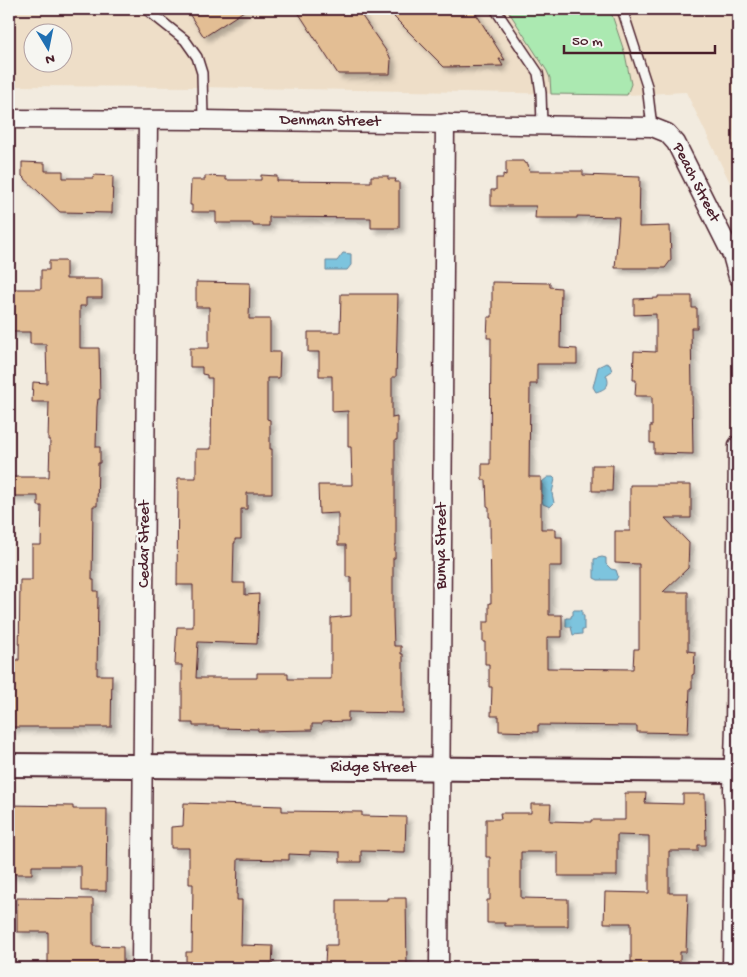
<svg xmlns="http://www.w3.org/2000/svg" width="747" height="977" font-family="'Gochi Hand',sans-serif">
<defs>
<filter id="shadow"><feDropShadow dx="4.5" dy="4.5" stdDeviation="2.5" flood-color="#0004"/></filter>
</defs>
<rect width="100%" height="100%" fill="#f2ebdf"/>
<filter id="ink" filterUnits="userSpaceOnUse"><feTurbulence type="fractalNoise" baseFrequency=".02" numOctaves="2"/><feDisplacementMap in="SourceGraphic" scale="10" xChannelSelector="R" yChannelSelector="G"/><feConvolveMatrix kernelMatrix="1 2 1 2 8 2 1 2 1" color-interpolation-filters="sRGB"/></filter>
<g filter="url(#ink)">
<path fill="#eedec8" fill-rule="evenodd" d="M 9,9 L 738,9 L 738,199 L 686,92 L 627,95 L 200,87 L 9,86 ZM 32,32 L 62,32 L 62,62 L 32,62 Z"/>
<polygon fill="#abe9b1" stroke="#7a846e" points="507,9 610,9 625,54 631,84 627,95 551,94 550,78 547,71"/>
<g fill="#7dc4de" stroke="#698296">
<polygon points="343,253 351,254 351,265 347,270 326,270 326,261 337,261"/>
<path d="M 606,363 L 610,365 L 612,371 L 606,375 C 611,385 606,389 596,392 L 593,387 L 598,367 Z"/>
<polygon points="548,477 553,477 555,479 552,493 554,503 550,507 543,504 542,499 542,482"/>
<polygon points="602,557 606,558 606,564 611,569 616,570 618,576 616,580 598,580 594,578 594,559"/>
<polygon points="573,610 582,610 582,615 584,616 584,630 582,630 582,634 573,635 571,627 566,627 566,618 571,618 571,616 573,615"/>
</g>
<g fill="#e3be94" stroke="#4a1f2b" filter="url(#shadow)">
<polygon points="186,9 247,9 204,37"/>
<polygon points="296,9 357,9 389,55 391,60 390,74 338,74"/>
<polygon points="403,9 473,9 505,60 499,59 503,66 444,67 394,17"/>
<polygon points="506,161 524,161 524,163 528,164 529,171 583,171 583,175 640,177 639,227 670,226 671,260 665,268 615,268 619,217 577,216 577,218 535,218 536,206 491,206 491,190 496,190 496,178 503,178 503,174 506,175"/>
<polygon points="22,162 45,163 45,171 63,171 63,178 93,178 94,175 113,176 112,213 60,212 22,176"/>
<polygon points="261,175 277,176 277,181 371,182 371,176 388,176 388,179 396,179 395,182 399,182 399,228 371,228 371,218 269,217 269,226 253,226 253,223 216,223 216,212 192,212 192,205 190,205 191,180 205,180 205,176 226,177 226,180 261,180"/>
<polygon points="49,261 66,261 66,279 102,279 102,298 86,298 86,306 80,306 80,348 99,348 100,399 98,399 97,407 96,447 100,447 100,463 98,463 97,506 93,506 92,580 94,580 94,591 98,591 97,675 112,675 111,727 9,727 9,684 11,684 11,660 19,660 20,580 32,580 32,545 41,545 42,506 38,506 38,496 9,496 9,477 49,477 50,440 48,440 49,402 32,402 33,382 47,383 46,344 30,344 30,332 11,332 9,289 41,289 41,270 49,270"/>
<polygon points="196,282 250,283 249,319 270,319 270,352 280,352 279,378 267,378 267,419 270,420 270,449 272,449 272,493 247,493 247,509 241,509 241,539 235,539 235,543 234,543 233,583 245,583 245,595 259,594 257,644 198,642 196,678 257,678 257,673 288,673 288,679 331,679 331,618 351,616 351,577 346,577 346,545 338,545 338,513 319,514 318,485 352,485 351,447 348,447 348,411 332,412 332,376 319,376 319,352 308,352 308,332 340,332 341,294 398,294 396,377 392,377 392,418 397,417 397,440 395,440 395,516 396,516 396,545 395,545 395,558 393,558 393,616 394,646 401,646 401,654 403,654 403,713 348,712 348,721 322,722 322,724 312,724 312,730 258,731 258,729 219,728 219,726 193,726 193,723 182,723 182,665 175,665 176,642 177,627 193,627 193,585 177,585 178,478 196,478 196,449 211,449 212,378 207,378 207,375 202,374 202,367 190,367 190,348 209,348 209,307 196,307"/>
<polygon points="492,282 550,283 550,287 561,288 560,348 577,349 577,364 537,364 537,384 530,384 529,477 541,477 541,529 556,529 556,537 562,537 562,566 549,566 549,615 562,615 562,637 547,637 547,668 633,669 634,649 639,649 639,564 615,563 615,531 630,531 630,485 691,485 691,518 665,518 689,543 688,568 663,592 688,592 688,651 695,652 694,674 692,675 692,688 690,688 688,733 637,732 637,726 538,725 538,732 499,731 499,716 491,716 492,687 489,687 489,664 485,664 485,642 483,642 483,622 489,622 489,603 491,603 490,517 489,517 489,507 487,506 486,480 482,480 482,464 490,464 491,338 487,338 488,317 492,317"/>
<polygon points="658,296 692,296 692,308 697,308 697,328 691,328 693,454 654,453 654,443 650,443 650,426 652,426 652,396 635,396 636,380 633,380 634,351 656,352 656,314 634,315 634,299 658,298"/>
<polygon points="592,465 613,465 612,491 592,491"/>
<polygon points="625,793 646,793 645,803 683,804 683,794 705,794 706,845 698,845 698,851 669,851 669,893 688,893 686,952 680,952 680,967 631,966 631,923 604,923 605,892 649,893 649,836 617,835 617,876 558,876 558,852 521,852 521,898 568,899 568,926 505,926 505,923 487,923 487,900 490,900 490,857 486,857 486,819 501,819 500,813 531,813 531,804 551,804 550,821 591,822 591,820 625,820"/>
<polygon points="184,803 282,806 282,811 362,812 362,816 406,817 405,852 361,851 361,862 340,862 340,852 310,851 310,855 289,854 289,860 238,859 237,900 242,900 241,945 273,946 272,968 186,968 186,952 192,952 193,884 189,884 189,848 171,848 171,827 183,826"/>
<polygon points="9,805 73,806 73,809 107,809 106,891 81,891 81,866 32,866 32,874 9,874"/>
<polygon points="17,898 93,899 93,946 123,947 123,968 48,968 48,932 17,932"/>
<polygon points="388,898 406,898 407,968 334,968 334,964 325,964 326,945 337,945 337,900 388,900"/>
</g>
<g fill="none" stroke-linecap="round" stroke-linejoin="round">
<defs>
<g id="service">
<polyline points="146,9 185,40 197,57 202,73 203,120"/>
<polyline points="495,9 538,73 541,93 542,125"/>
<polyline points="622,9 647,86 652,127"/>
</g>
<g id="minor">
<polyline points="9,119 203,120 652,127 667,133 676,143 732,255 738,277"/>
<polyline points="141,968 148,120"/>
<polyline points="439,968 445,123"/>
<polyline points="732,968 734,816 733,789 735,727 738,445"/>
</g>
<polyline id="tertiary" points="9,765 738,771"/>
</defs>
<use href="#service" stroke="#4a1f2b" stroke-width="12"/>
<use href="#minor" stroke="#4a1f2b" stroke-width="21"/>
<use href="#tertiary" stroke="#4a1f2b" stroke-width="26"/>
<use href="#service" stroke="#f6f6f2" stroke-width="9"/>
<use href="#minor" stroke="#f6f6f2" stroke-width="18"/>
<use href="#tertiary" stroke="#f6f6f2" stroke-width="22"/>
</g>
</g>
<g text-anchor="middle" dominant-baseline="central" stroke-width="5" stroke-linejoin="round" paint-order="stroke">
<g font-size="16" fill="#4a1f2b" stroke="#f6f6f2">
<text transform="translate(330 122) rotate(1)">Denman Street</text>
<text transform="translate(695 183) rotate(63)">Peach Street</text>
<text transform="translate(145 544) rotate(-90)">Cedar Street</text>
<text transform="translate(442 546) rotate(-90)">Bunya Street</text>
<text x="373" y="768">Ridge Street</text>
</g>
</g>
<rect width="747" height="977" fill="none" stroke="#f6f6f2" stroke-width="30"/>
<rect x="15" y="15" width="717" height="947" fill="none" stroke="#4a1f2b" stroke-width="2" filter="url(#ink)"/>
<g transform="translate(48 48) rotate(170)"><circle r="24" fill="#f6f6f2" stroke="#b1a0a2"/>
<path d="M0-4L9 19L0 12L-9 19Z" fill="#1f6fb2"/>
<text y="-8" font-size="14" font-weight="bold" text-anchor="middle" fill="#4a1f2b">N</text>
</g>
<path d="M564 45v8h151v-8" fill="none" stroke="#4a1f2b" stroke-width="2.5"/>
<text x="572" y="45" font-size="15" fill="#4a1f2b" stroke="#f6f6f2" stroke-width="4" paint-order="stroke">50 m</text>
</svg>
